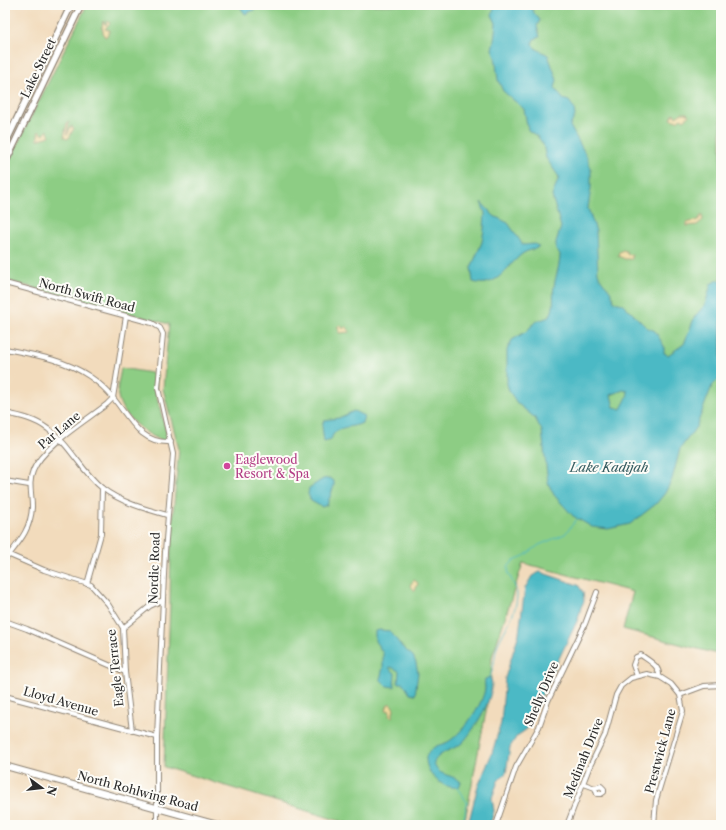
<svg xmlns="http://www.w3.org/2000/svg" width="726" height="830" font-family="'Libre Caslon Text',serif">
<rect width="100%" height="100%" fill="#fdfcf7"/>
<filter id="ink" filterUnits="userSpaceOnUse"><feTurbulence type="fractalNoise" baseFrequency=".025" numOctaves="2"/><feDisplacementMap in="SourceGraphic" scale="8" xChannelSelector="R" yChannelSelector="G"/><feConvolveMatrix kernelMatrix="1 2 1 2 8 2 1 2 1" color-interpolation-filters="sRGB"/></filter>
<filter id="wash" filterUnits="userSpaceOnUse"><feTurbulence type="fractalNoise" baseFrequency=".012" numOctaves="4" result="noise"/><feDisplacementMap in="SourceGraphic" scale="16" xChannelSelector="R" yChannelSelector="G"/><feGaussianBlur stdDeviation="0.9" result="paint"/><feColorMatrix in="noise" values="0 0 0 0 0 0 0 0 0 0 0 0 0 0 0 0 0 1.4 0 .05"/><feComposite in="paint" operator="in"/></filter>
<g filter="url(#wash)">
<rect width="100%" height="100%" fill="#f2dbbc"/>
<g fill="#8dcd84" stroke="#5c7c58">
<polygon points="87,5 721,5 721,655 623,629 633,592 523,563 492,657 490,691 464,825 353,825 164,767 170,604 171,537 179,449 163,389 169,324 5,280 5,169"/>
<path d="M 121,368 L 157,374 L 156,394 L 167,435 L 166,440 L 164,441 C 146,435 121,416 118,396 C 116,388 120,377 121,368 Z"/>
</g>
<g fill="#eeda9e" stroke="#8c8264">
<polygon points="103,21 106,25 107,21 110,23 105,29 110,30 106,37 104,36 102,27"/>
<polygon points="674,113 676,117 682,113 687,113 689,116 684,120 681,118 677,121 671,119"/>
<polygon points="69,122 67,135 71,126 74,128 69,138 66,139 64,137 67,123"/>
<polygon points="47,130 50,136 37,140 39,131 44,135"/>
<polygon points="702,215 703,220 697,225 687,226 687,223 698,220"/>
<polygon points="623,250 626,251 628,255 632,254 632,259 625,259 618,256 619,252"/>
<polygon points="341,325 343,329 346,326 350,332 339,333 339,330 337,327"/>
<polygon points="414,580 418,583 415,591 410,585"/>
<polygon points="388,704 391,704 394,709 392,717 389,716 390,711 386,710"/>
</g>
<g fill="#4bb9c5" stroke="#3b7278" fill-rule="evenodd">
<polygon points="239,5 255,5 254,10 245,14"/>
<path d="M 495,5 L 531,5 L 534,13 L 540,20 L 537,26 L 540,37 L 534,39 L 532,44 L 535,48 L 548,55 L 557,80 L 555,88 L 563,99 L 569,101 L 574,108 L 575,116 L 570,126 L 587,157 L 591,169 L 591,188 L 588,208 L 596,231 L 598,273 C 602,286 612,286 614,302 L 623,304 L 646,327 L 655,331 L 664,346 L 664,353 L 668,355 L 684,344 L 695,316 L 705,305 L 711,284 L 717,280 L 721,280 L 721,377 L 712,386 L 696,427 L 680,449 L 672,479 L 665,493 L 656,504 L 630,524 L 608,529 L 592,527 L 573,516 L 554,495 L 548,483 L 542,431 L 535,418 L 517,403 L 509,391 L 507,384 L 507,350 L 512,340 L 527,331 L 535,322 L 549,317 C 556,307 552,298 554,286 C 556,275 560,265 560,254 L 556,250 L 556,242 L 561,227 L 552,196 L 559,177 L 546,158 L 543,144 L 538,137 L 528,130 L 524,109 L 503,91 L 498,80 L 495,56 L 492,49 L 494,40 L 496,23 L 492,15 ZM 623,390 L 628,391 C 628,398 623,404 621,409 L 614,407 L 611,395 Z"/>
<path d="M 481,202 L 494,216 L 508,223 L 523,245 L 535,244 L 539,247 C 534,250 527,250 522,254 C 506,267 497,289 473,282 L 471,268 L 482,242 L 484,229 L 485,213 Z"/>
<path d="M 354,411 L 364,416 L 362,423 C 351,429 335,424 331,440 L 324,442 L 322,426 L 324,420 L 339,418 Z"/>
<polygon points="330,478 334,481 334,486 327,505 322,507 311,501 308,494 309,488 323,479"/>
<polygon points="540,572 578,585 583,592 584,601 581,607 578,619 553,671 546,680 540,701 530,715 529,725 527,729 517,736 510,747 506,773 498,781 492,798 494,811 490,825 468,825 477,789 492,753 501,723 505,678 519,633 525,588 532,576"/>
<polygon points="380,630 390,631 402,647 413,656 416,663 418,673 415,695 410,694 403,683 398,683 399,671 391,667 389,668 395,673 394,687 387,686 380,679 383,668 383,653 375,641 375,631"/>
<path d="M 490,677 C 499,692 473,732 462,743 C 454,750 440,751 434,762 C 436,777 451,773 461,782 L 459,787 C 442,790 425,773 426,757 C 434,742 441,747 451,740 C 464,730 483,705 485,688 C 485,685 484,683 485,679 Z"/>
</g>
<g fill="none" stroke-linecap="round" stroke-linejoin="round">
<g stroke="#4bb9c5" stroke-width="1">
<path d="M 490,677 C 495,666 494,655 498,644 C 505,628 516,615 517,596 C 518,585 507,578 508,567 L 514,560 L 524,556 L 539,545 L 565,534 L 577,519"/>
<polyline points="457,788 467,802 463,825"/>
</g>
</g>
</g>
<g filter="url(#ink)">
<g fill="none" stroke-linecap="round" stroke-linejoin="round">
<defs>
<g id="minor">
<polyline points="5,283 152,323 160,328 163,334 158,388 173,454 165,552 157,737 157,825"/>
<path d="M 5,349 C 35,355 63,359 89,376 C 98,382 107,390 114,399 C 130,419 141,444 171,442"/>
<path d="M 5,413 C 20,416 35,419 48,429 C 70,444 81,471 102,488 C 120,502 145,509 167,515"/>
<polyline points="5,481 29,485"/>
<polyline points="5,553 44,570 91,585 108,604 123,628 125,672 132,731"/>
<path d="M 5,560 C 18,543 31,530 32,507 C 32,494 28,483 33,471 C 42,447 87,420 107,404 L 113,398 L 126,316"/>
<polyline points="87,584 101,534 102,488"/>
<polyline points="5,621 27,629 125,672"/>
<polyline points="123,628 150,606 163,600"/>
<path d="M 637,676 L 633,665 L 636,657 L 641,655 C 649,661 660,666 659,676"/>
<polyline points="680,695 704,686 721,685"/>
<polyline points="5,696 157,737"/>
<polyline points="584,784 595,788 597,794 601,794 604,792 604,789 601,786 595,788"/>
<polyline points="496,825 516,767 539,727 548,701 585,624 597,592"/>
<polyline points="567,825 589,768 605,735 616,695 621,686 631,678 647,674 660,677 671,684 680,695 683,711 656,800 654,825"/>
</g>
<g id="major">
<polyline points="5,144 71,5"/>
<polyline points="5,163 81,5"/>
<polyline points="5,766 218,825"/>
</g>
</defs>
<use href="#minor" stroke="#8e8374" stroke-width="6"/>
<use href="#major" stroke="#8e8374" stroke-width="8"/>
<use href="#minor" stroke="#fff" stroke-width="4"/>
<use href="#major" stroke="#fff" stroke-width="5.5"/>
</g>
</g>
<circle fill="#d1479c" stroke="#fdfcf7" stroke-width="1.5" cx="227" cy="466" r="4"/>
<g text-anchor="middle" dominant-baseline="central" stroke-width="4" stroke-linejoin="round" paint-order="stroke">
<g font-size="12" fill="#2b2b2b" stroke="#fdfcf7">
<text transform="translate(38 68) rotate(-64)">Lake Street</text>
<text transform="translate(87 295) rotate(15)">North Swift Road</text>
<text transform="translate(59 430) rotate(-40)">Par Lane</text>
<text transform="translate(154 568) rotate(-88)">Nordic Road</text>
<text transform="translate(115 668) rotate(-96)">Eagle Terrace</text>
<text transform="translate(541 694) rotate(-67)">Shelly Drive</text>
<text transform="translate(61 701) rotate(16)">Lloyd Avenue</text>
<text transform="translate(660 751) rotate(-75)">Prestwick Lane</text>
<text transform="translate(583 758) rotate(-68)">Medinah Drive</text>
<text transform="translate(138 791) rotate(15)">North Rohlwing Road</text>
</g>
<g font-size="12" fill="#b23c85" stroke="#fdfcf7" text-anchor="start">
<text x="235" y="459">Eaglewood<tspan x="235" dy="14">Resort &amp; Spa</tspan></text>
</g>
<g font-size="13" font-style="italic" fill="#365d61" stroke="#fdfcf7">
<text x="609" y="467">Lake Kadijah</text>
</g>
</g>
<rect width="726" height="830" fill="none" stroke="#fdfcf7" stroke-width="20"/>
<g transform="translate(42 788) rotate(105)" stroke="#fdfcf7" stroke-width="3" paint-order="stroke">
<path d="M0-3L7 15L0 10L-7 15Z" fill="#2b2b2b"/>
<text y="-6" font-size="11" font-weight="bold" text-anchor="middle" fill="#2b2b2b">N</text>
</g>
</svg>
